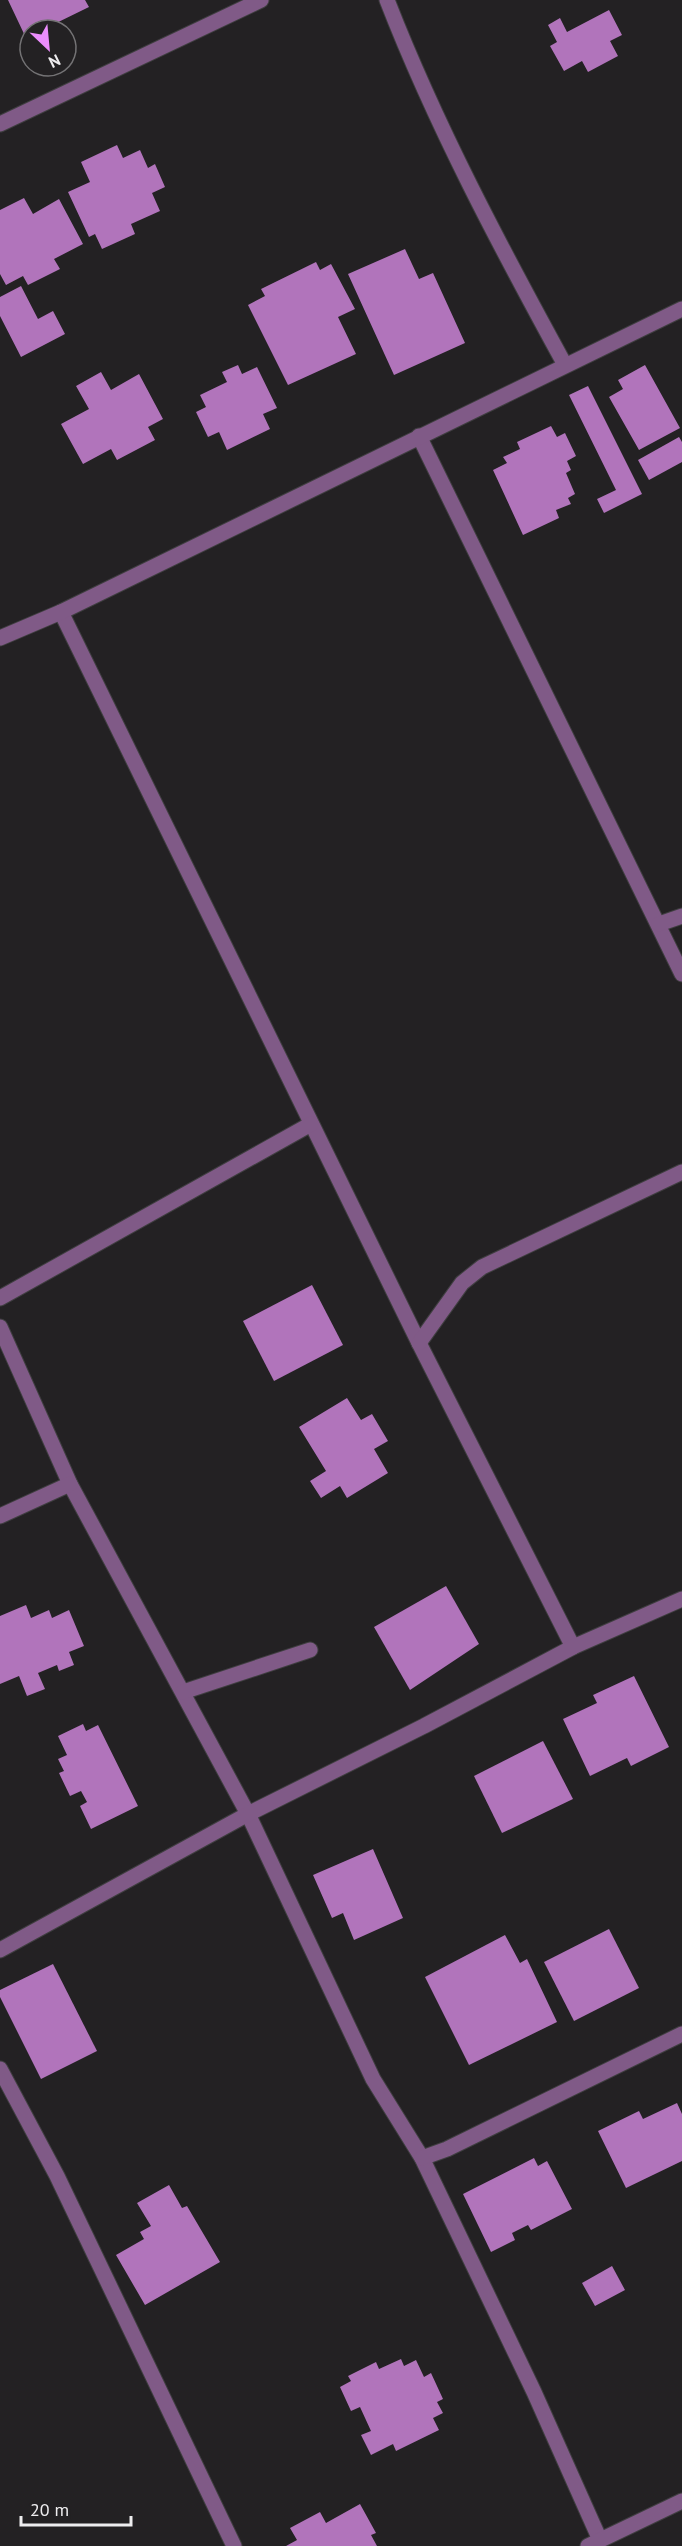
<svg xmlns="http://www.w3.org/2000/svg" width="682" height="2546" font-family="'PT Sans',sans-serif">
<rect width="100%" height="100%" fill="#232123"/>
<g fill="#b174bb">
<polygon points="8,0 85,0 89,7 42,30 30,30 30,36 26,38"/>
<polygon points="609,10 622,35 610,41 618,56 588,72 582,61 564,71 550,46 557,42 548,25 560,18 567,32"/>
<polygon points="117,145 123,158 140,150 148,168 155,164 165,187 152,193 160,211 131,224 135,234 102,249 95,234 89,237 68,192 90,182 81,162"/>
<polygon points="24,198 33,214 59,199 83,244 54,259 60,269 28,285 23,276 6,285 0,274 0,210"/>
<polygon points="405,249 419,279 433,273 465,343 394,375 348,274"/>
<polygon points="316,262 320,270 331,264 355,309 338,317 356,354 288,385 248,305 265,296 261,289"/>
<polygon points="21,286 38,319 53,311 65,334 21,357 0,316 0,297"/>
<polygon points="238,365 242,374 257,367 277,408 263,414 270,429 227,450 219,432 208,437 196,412 206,407 200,395 227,382 222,372"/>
<polygon points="645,365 680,428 639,450 609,397 623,389 618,380"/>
<polygon points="101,372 111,390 139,374 163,419 148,427 155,440 117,460 111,449 83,464 61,424 89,409 76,386"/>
<polygon points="588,386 642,494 604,513 597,499 616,490 569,395"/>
<polygon points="551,426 557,437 565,433 576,456 567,461 571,470 566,473 575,494 568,498 571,504 556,510 559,518 523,535 493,470 507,463 503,457 520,449 517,442"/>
<polygon points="679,437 682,442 682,462 649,480 638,460"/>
<polygon points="312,1285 343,1345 274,1381 243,1321"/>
<polygon points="347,1398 361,1420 372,1414 388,1441 374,1449 388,1473 347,1498 340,1486 321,1498 310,1481 326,1471 299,1427"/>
<polygon points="446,1586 479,1644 410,1690 374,1627"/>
<polygon points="26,1605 31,1618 49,1610 52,1618 69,1610 84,1646 69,1652 74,1665 59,1671 57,1665 38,1673 45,1689 27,1696 19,1676 0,1684 0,1616"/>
<polygon points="634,1676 669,1747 631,1766 627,1758 590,1776 563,1719 597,1703 593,1695"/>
<polygon points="83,1724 86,1731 98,1725 138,1806 91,1829 80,1806 87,1802 81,1791 70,1796 59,1773 64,1771 58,1759 67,1755 58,1736"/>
<polygon points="543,1741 573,1799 502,1833 474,1776"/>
<polygon points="373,1849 403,1918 354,1940 343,1913 332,1918 313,1875"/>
<polygon points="609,1929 639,1988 574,2021 544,1962"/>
<polygon points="505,1935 520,1963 527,1959 557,2022 469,2065 425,1977"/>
<polygon points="53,1964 97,2051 41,2079 0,1997 0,1990"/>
<polygon points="677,2103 682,2114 682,2161 626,2188 598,2131 639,2111 643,2119"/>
<polygon points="534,2158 538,2166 547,2161 572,2209 531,2230 528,2225 512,2233 515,2240 491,2252 463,2194"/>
<polygon points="169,2185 182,2208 187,2206 220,2262 145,2305 116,2255 144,2239 140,2232 151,2226 137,2203"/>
<polygon points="612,2266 625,2290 595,2306 582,2283"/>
<polygon points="401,2359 404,2366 416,2360 424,2377 431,2373 443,2399 437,2402 443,2413 433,2418 439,2430 396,2451 393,2444 371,2455 361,2435 371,2431 360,2407 351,2411 340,2387 351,2381 348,2376 376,2362 379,2369"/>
<polygon points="360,2504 376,2533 371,2535 377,2546 286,2546 297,2540 290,2528 320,2512 326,2523"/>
</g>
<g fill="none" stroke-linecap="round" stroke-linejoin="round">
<defs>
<g id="minor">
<path d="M 387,0 C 436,126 500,246 565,365"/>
<polyline points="0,124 261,0"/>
<polyline points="419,436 682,974"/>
<polyline points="61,612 419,1343 573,1647"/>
<polyline points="0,638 61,612 682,309"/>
<polyline points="659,924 682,916"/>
<polyline points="0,1298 311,1124"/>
<polyline points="0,1327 70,1484 248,1814 373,2079 422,2158 534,2392 600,2540"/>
<polyline points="419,1343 462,1283 482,1267 682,1172"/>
<polyline points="0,1516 70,1484"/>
<polyline points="183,1692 310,1650"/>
<polyline points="0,1950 248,1814 424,1726 573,1647 682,1599"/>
<polyline points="0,2069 57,2176 234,2546"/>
<polyline points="422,2158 447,2149 682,2034"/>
<polyline points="588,2546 682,2501"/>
</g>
</defs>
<use href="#minor" stroke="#3f3e40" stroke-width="17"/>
<use href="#minor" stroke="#805a87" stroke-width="15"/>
</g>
<g transform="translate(48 48) rotate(154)"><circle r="28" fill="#232123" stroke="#747375" stroke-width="1.5"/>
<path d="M0-4.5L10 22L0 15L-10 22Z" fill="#eb8dfc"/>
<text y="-9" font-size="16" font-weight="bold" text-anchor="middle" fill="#eeedef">N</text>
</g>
<path d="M21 2516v9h110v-9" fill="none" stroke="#eeedef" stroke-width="3"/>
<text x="30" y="2516" font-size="18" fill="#eeedef" stroke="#232123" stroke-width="4.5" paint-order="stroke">20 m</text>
</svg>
